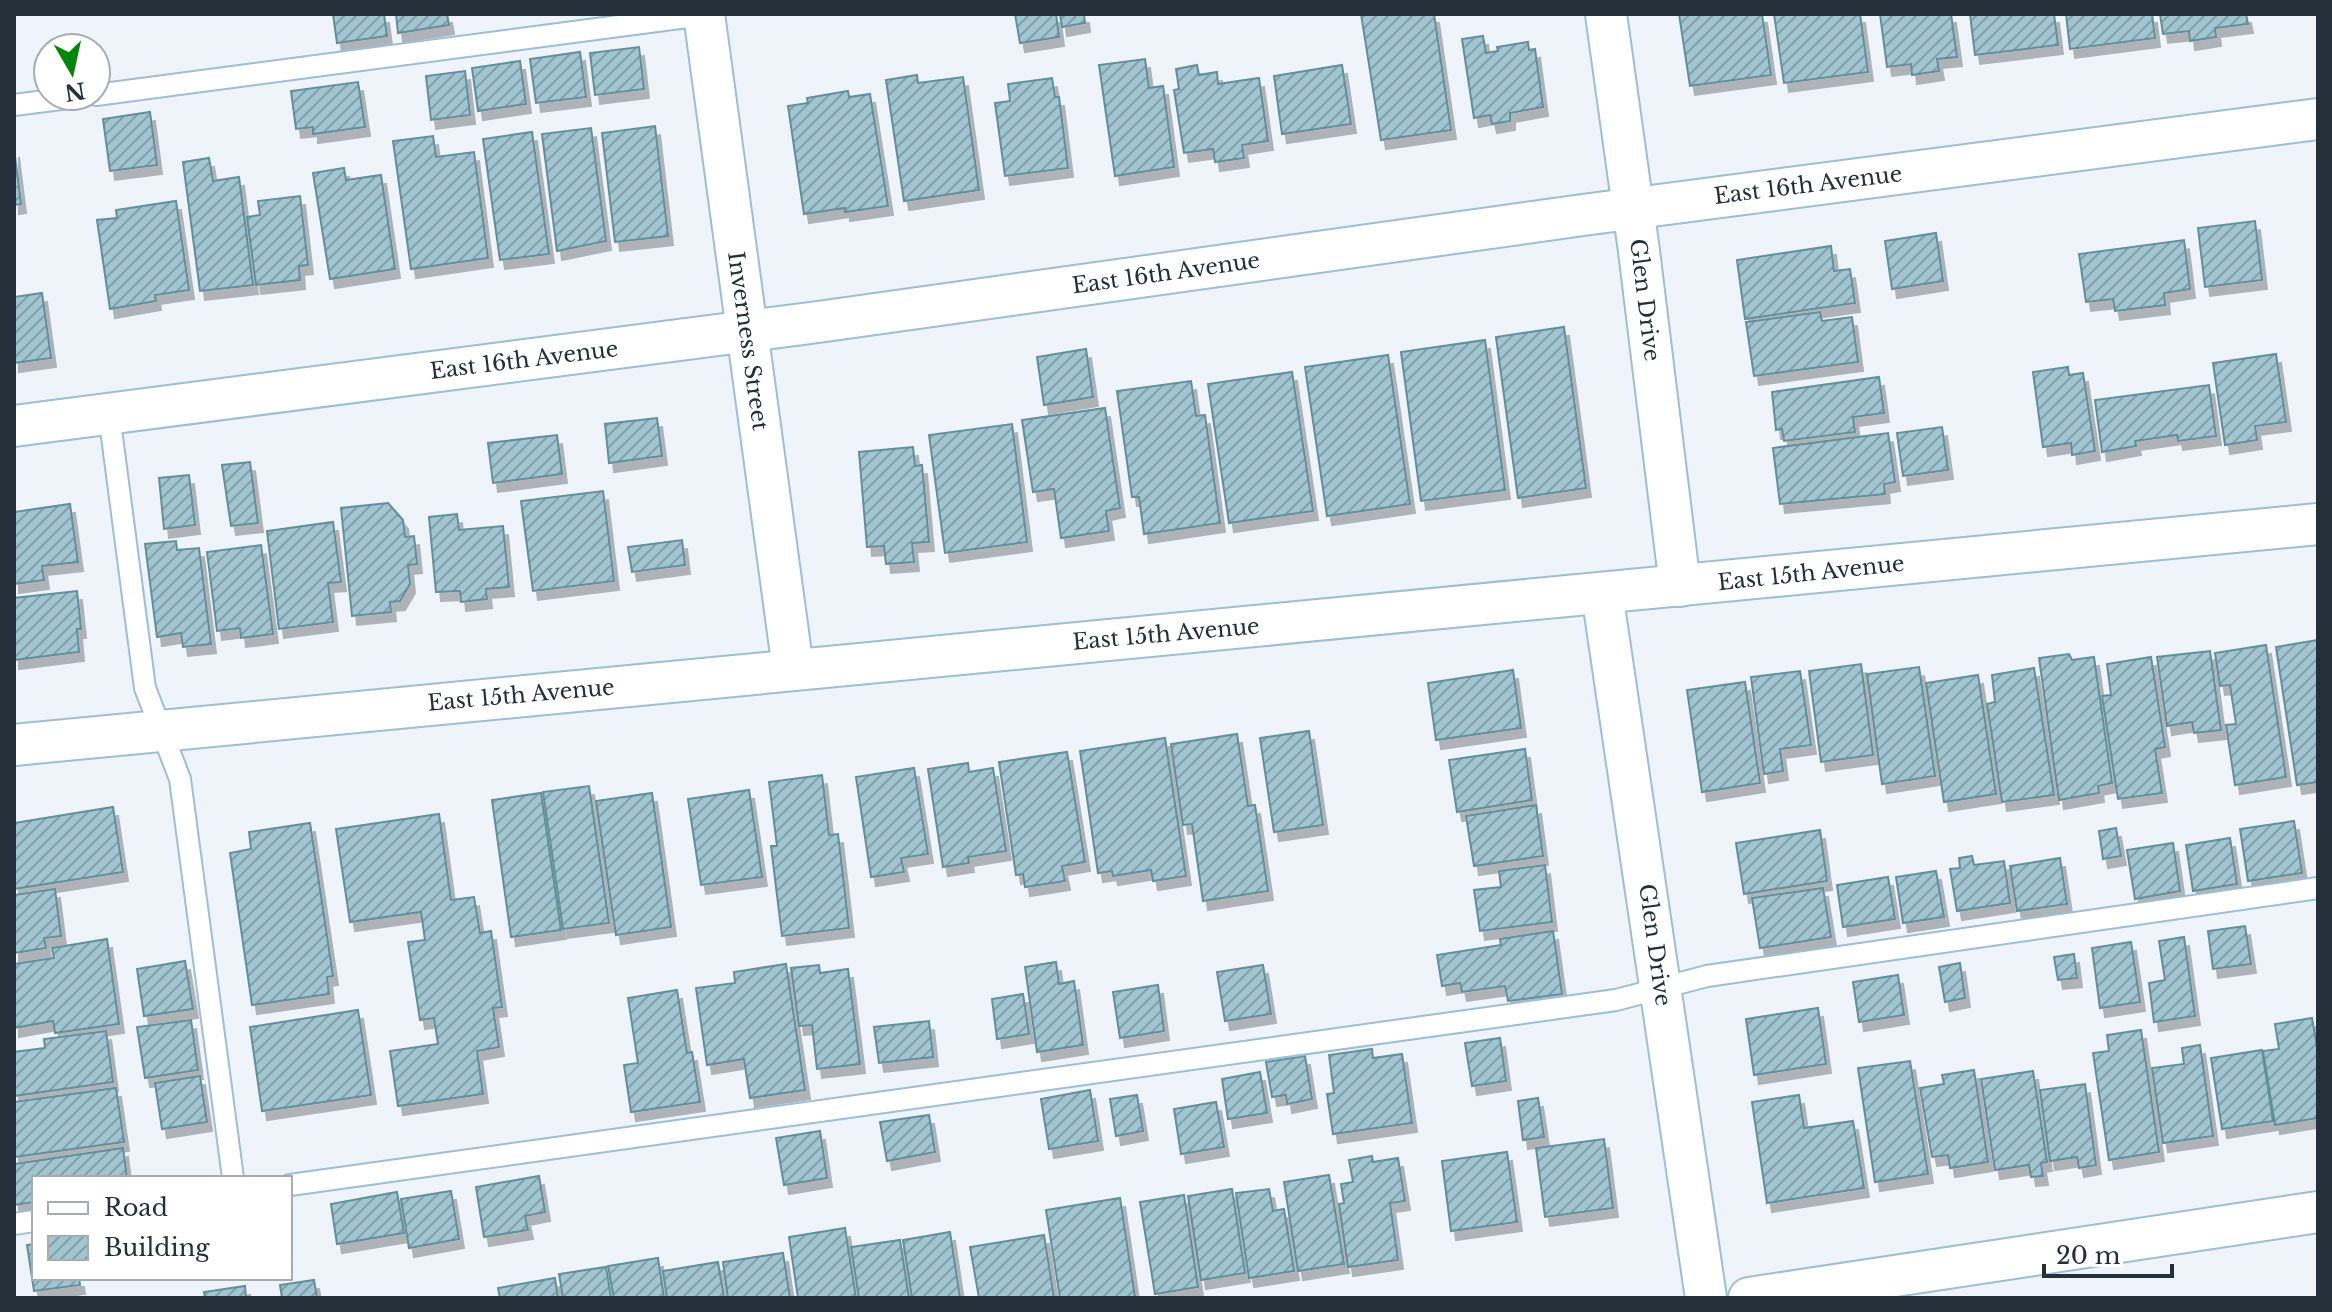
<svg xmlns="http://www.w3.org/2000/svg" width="2332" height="1312" font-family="'Libre Baskerville',serif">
<defs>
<pattern id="building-hatch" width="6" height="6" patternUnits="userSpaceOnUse" patternTransform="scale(2)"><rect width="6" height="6" fill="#a1c5d1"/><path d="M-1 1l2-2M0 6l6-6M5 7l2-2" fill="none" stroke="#83a0ab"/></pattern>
<filter id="shadow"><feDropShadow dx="5" dy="9" stdDeviation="0" flood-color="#0004"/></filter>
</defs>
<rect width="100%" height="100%" fill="#eef4f9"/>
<g fill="url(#building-hatch)" stroke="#648e9b" stroke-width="2" filter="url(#shadow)">
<polygon points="333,14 384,14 387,36 337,43"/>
<polygon points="396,14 447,14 449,25 398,33"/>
<polygon points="1015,14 1056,14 1059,37 1020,43"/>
<polygon points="1060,14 1084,14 1085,23 1062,27"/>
<polygon points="1361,14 1434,14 1451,130 1381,140"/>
<polygon points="1679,14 1762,14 1771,75 1690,86"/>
<polygon points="1774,14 1860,14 1868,72 1784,83"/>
<polygon points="1880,14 1951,14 1957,57 1937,59 1939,71 1912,75 1911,64 1887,67"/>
<polygon points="1970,14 2054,14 2058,45 1975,55"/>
<polygon points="2066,14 2152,14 2155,38 2070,49"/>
<polygon points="2160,14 2246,14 2248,24 2215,28 2216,37 2190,41 2189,31 2163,34"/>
<polygon points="1483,36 1486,53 1498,51 1497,47 1528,42 1529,50 1535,49 1543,107 1510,113 1510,121 1492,124 1490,115 1474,118 1462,39"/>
<polygon points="639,47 644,89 595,95 590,53"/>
<polygon points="580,52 586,97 536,103 530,59"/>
<polygon points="1145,59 1149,88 1163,86 1174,167 1115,176 1099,65"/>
<polygon points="520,61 526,104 478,111 472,68"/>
<polygon points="1197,65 1199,75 1217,72 1218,84 1259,78 1268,141 1242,145 1244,158 1215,162 1213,149 1184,153 1174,90 1179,89 1176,69"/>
<polygon points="1342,65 1351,124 1282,134 1274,76"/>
<polygon points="465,71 470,115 431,120 426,76"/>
<polygon points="917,75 918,83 963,77 979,190 904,201 886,80"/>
<polygon points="1052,78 1055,97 1059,97 1068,168 1005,176 995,103 1010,101 1008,84"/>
<polygon points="358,82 365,127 313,134 313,127 296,129 291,91"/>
<polygon points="848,91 849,97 870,94 888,206 845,212 845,208 804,214 788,106 808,103 807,98"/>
<polygon points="150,112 157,165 110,171 103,119"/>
<polygon points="655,126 668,236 615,242 602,133"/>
<polygon points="591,128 606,241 557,251 542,134"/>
<polygon points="532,132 549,254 500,260 483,139"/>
<polygon points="433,136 436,157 474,152 488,258 411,269 393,141"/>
<polygon points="14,148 21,204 14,205"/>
<polygon points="209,158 213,181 239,177 253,285 200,291 183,162"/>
<polygon points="344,168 346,180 381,175 395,269 330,279 313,173"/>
<polygon points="300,196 308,265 299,266 300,280 256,285 247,217 260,215 258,201"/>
<polygon points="176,201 189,290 155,295 156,301 110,309 97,220 117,218 116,210"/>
<polygon points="2255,221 2262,280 2205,287 2198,228"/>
<polygon points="1936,233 1943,281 1892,289 1885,241"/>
<polygon points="2184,240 2190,289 2164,293 2165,305 2115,311 2113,299 2086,302 2079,254"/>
<polygon points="1831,246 1834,271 1850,269 1855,303 1745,319 1737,260"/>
<polygon points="42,293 51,358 14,363 14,297"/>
<polygon points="1820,312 1822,321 1852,317 1858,362 1754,376 1746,322"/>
<polygon points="1564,327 1586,488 1518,498 1496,337"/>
<polygon points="1485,340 1505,490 1421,501 1401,352"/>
<polygon points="1086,349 1093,397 1044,405 1037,357"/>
<polygon points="2276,354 2286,422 2255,426 2257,440 2225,445 2213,363"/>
<polygon points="1388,355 1410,504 1327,516 1305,367"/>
<polygon points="2068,367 2069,375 2083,373 2095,451 2072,455 2071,443 2043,447 2033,372"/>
<polygon points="1292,372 1313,511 1229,523 1208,384"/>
<polygon points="1879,377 1884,413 1853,417 1855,432 1784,441 1782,429 1776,430 1772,392"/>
<polygon points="1191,381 1196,416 1205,415 1220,523 1144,534 1139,497 1132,497 1117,391"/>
<polygon points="2209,385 2216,436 2178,441 2177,435 2135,441 2136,446 2102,452 2095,400"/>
<polygon points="1105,408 1120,508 1106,511 1109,531 1061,538 1054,489 1033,492 1022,420"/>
<polygon points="657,418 662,456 609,463 605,424"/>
<polygon points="1012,424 1027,542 945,553 929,435"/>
<polygon points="1942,427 1948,470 1903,476 1897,433"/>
<polygon points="1888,433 1895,482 1884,484 1885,494 1780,504 1773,448"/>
<polygon points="557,435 562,474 493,483 488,443"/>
<polygon points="913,447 915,466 922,465 929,542 912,543 914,562 886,564 884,546 867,547 859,452"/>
<polygon points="250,462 258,523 231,526 222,465"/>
<polygon points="189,475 195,525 164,529 159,478"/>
<polygon points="603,491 614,581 533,591 521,501"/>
<polygon points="388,503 403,520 405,537 414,536 417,564 408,565 410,584 400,601 390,602 391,612 352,616 341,508"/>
<polygon points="70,504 78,562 42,566 44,580 14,584 14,512"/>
<polygon points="457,514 459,530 503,526 509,587 486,589 487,599 461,602 460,591 436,592 429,517"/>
<polygon points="333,522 341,582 328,583 333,622 279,629 267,531"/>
<polygon points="682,540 685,565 632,572 628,547"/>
<polygon points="176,541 177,550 199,548 211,644 183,647 181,633 157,637 145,544"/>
<polygon points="261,545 273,634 241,638 240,628 217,631 207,552"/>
<polygon points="77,591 81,629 77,629 79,652 14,660 14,598"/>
<polygon points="2318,640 2318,782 2297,785 2276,647"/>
<polygon points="2266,645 2286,777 2235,785 2226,725 2236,724 2230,685 2220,686 2215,653"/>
<polygon points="2210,651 2221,730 2194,733 2192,722 2167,726 2157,657"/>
<polygon points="2069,654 2072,660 2094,657 2112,783 2098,786 2099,793 2059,800 2039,658"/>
<polygon points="2151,657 2165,747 2155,749 2162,793 2118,799 2102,696 2111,695 2107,664"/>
<polygon points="1861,664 1873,755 1821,762 1809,671"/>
<polygon points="1919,667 1935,776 1882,784 1867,674"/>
<polygon points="2034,668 2054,795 2002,802 1987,704 1995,702 1992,675"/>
<polygon points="1513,670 1521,728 1436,740 1428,683"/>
<polygon points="1800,671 1811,745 1780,749 1783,771 1764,774 1751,677"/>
<polygon points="1978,675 1996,794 1944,802 1926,683"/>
<polygon points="1745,682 1760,783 1702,792 1687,690"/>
<polygon points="1309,731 1323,825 1274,832 1260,738"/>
<polygon points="1237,734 1248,806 1255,805 1268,891 1203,901 1192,824 1183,825 1171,744"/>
<polygon points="1165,738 1186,876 1153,881 1151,870 1113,876 1112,871 1098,873 1080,751"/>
<polygon points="1525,749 1532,800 1457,812 1449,760"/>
<polygon points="1067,752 1085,862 1062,866 1065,881 1025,887 1023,874 1016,875 999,762"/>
<polygon points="968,763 969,772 993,768 1006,851 968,857 969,863 943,867 928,769"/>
<polygon points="914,768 928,854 901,858 904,872 871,877 856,777"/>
<polygon points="822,775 829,835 838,834 849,928 782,936 771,846 777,846 769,782"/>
<polygon points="589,786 609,923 563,929 543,792"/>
<polygon points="749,790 762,877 701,885 688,799"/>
<polygon points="541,793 561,930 511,937 492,800"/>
<polygon points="652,793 671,927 616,935 596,801"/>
<polygon points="1536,805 1543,856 1474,866 1466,816"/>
<polygon points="113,807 123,872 14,889 14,823"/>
<polygon points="439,814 451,900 474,897 480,933 491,931 502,1007 493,1008 499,1047 477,1051 483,1094 398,1106 390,1051 438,1044 434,1018 420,1020 408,942 425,940 421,912 350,922 336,829"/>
<polygon points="2294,821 2302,873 2248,881 2240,829"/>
<polygon points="310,823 333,976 327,977 329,994 252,1005 230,853 251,849 249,832"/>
<polygon points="2116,828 2121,856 2103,859 2099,831"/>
<polygon points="1820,830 1827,881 1744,894 1736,843"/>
<polygon points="2230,838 2237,884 2193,891 2186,845"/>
<polygon points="2173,843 2180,891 2135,899 2127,850"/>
<polygon points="1972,856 1974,865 2004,861 2010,903 1957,911 1950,869 1960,868 1959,858"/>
<polygon points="2060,858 2067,904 2017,911 2010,866"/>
<polygon points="1545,865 1552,922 1480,931 1474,890 1501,887 1499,871"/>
<polygon points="1936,871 1944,917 1903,923 1896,877"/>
<polygon points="1888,877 1895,919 1843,927 1837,885"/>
<polygon points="1823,888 1831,937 1760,948 1752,898"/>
<polygon points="55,889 61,936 44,938 46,948 14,953 14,895"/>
<polygon points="2245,926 2251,964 2213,969 2208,931"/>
<polygon points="1553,931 1562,994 1508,1001 1505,986 1462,992 1460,983 1442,986 1437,955 1501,945 1500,939"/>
<polygon points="2184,937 2195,1016 2154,1022 2149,983 2165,980 2159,941"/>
<polygon points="107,939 119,1024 55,1033 53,1021 14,1028 14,964 54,958 52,948"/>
<polygon points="2131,942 2140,1002 2100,1008 2092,948"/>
<polygon points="2074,954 2077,978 2058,980 2054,957"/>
<polygon points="185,961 193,1009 144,1016 137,969"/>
<polygon points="1056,962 1059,984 1074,981 1083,1045 1037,1052 1025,967"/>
<polygon points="1960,963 1965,998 1945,1002 1939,967"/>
<polygon points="786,964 805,1090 750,1098 744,1059 707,1065 696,988 735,983 734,972"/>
<polygon points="819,965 820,973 848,969 860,1064 817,1069 812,1025 799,1026 791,968"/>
<polygon points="1263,965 1271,1014 1225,1021 1217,972"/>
<polygon points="1898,975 1904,1015 1859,1022 1853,982"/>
<polygon points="1158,985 1164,1031 1120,1038 1113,992"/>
<polygon points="677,990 687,1053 692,1052 700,1102 631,1112 624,1065 638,1063 628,998"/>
<polygon points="1023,994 1029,1034 997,1039 992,999"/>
<polygon points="1818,1008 1826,1064 1754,1075 1746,1019"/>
<polygon points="358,1010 371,1095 262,1111 250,1027"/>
<polygon points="2312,1018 2318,1053 2318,1118 2275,1125 2263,1051 2279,1049 2275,1024"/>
<polygon points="191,1020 198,1070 145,1078 137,1027"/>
<polygon points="929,1021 933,1057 879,1063 874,1027"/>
<polygon points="2141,1030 2159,1152 2109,1160 2093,1053 2109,1051 2107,1035"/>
<polygon points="106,1031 113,1082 14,1096 14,1052 45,1048 44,1039"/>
<polygon points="1500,1038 1506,1081 1472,1086 1465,1043"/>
<polygon points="2200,1045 2213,1136 2163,1143 2152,1068 2184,1064 2182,1048"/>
<polygon points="1372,1049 1373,1058 1402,1054 1412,1123 1333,1134 1327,1094 1334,1093 1329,1055"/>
<polygon points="2262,1050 2273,1121 2222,1129 2211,1058"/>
<polygon points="1305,1056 1312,1099 1287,1104 1286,1095 1272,1097 1266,1062"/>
<polygon points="1910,1061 1928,1174 1875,1182 1858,1068"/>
<polygon points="1974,1070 1988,1162 1950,1168 1948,1155 1932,1157 1920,1088 1944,1084 1942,1075"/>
<polygon points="2033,1071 2047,1162 2041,1163 2043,1176 2031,1177 2029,1165 1995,1170 1981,1079"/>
<polygon points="1260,1072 1267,1113 1228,1119 1222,1079"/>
<polygon points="200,1076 207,1122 162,1129 155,1083"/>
<polygon points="2085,1084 2096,1165 2079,1168 2077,1157 2050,1161 2040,1090"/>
<polygon points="116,1088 124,1142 14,1157 14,1102"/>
<polygon points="1090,1090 1098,1141 1049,1149 1041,1099"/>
<polygon points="1137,1095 1143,1131 1116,1136 1110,1099"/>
<polygon points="1799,1095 1804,1128 1853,1121 1864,1188 1767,1203 1752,1102"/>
<polygon points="1538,1098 1544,1137 1523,1140 1518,1101"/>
<polygon points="1216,1102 1224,1147 1181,1154 1174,1109"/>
<polygon points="929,1115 935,1152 887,1161 880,1122"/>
<polygon points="820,1131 827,1178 784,1185 776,1138"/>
<polygon points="1604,1139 1613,1208 1545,1217 1536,1148"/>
<polygon points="123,1148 127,1178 34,1178 34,1202 14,1205 14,1164"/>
<polygon points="1507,1152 1517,1222 1451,1231 1442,1161"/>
<polygon points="1372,1156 1373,1162 1398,1158 1405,1201 1390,1203 1398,1260 1348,1267 1339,1204 1344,1203 1341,1184 1353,1182 1349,1160"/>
<polygon points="1329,1175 1344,1264 1298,1271 1284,1182"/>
<polygon points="539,1176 545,1212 525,1216 528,1230 484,1237 476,1187"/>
<polygon points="1232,1189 1245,1273 1201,1280 1188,1196"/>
<polygon points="1269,1189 1273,1211 1284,1209 1294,1271 1249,1278 1236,1193"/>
<polygon points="451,1191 459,1239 409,1248 401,1199"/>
<polygon points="397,1192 404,1233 337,1244 331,1204"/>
<polygon points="1184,1195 1198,1287 1155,1294 1140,1202"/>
<polygon points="1120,1198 1135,1297 1060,1298 1046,1210"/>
<polygon points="845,1228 856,1298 798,1298 789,1237"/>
<polygon points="950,1232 960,1298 912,1298 903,1240"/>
<polygon points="1044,1235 1054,1298 979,1298 970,1247"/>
<polygon points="900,1240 909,1298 859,1298 851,1247"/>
<polygon points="34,1244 34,1278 79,1278 80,1285 34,1291 27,1245"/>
<polygon points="783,1253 790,1298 728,1298 723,1262"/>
<polygon points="658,1258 664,1298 614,1298 608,1266"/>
<polygon points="718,1262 724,1298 667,1298 663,1271"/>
<polygon points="606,1267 611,1298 563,1298 559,1274"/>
<polygon points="555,1278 558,1298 500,1298 498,1288"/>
<polygon points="314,1280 317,1298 282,1298 280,1285"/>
<polygon points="245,1286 246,1298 205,1298 204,1292"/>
</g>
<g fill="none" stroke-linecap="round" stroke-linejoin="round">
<defs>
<g id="lane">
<polyline points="96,95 710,14"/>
<polyline points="14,105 85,96"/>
<polyline points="109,414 145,688 180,779 233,1178"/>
<polyline points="290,1185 1616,1000 1707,976 2318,888"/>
<polyline points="14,1224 34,1221"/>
</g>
<g id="street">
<polyline points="704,14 793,669"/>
<polyline points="1606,14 1639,251 1680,586"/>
<polyline points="14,426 818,322 1583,215 2318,119"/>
<polyline points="1602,593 1706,1298"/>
<polyline points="14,745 2318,524"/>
<polyline points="1749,1298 2318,1212"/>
</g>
</defs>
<use href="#lane" stroke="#9dbed6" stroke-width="24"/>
<use href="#street" stroke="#9dbed6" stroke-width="44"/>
<use href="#lane" stroke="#fff" stroke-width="20"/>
<use href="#street" stroke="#fff" stroke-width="40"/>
</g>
<g text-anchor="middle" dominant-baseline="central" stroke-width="6" stroke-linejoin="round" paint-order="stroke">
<g font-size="22" fill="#23303a" stroke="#fff">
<text transform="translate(1808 185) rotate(-7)">East 16th Avenue</text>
<text transform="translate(1166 273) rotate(-8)">East 16th Avenue</text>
<text transform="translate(1645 300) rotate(83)">Glen Drive</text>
<text transform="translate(748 341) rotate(82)">Inverness Street</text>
<text transform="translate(524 360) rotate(-7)">East 16th Avenue</text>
<text transform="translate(1811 573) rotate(-6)">East 15th Avenue</text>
<text transform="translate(1166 634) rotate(-5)">East 15th Avenue</text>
<text transform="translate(521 695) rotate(-5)">East 15th Avenue</text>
<text transform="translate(1655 945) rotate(82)">Glen Drive</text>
</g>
</g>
<rect width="2332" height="1312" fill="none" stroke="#23303a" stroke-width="32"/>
<rect x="32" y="1176" width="260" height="104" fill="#ffffff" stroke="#a7acb0" stroke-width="2"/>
<rect x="48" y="1202" width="40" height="12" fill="#ffffff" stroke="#a7acb0" stroke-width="2"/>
<text x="104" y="1216" font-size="24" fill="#23303a">Road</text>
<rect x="48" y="1236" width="40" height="24" fill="url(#building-hatch)" stroke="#a7acb0" stroke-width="2"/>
<text x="104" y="1256" font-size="24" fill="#23303a">Building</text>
<g transform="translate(72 72) rotate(171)"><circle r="38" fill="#ffffff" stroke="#a7acb0" stroke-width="2"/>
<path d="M0-6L14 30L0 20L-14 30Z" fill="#03860a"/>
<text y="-12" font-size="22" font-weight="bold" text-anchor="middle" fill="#23303a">N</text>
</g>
<path d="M2044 1264v12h128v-12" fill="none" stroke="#23303a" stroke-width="4"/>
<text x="2056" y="1264" font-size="24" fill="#23303a" stroke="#ffffff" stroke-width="6" paint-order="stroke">20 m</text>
</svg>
